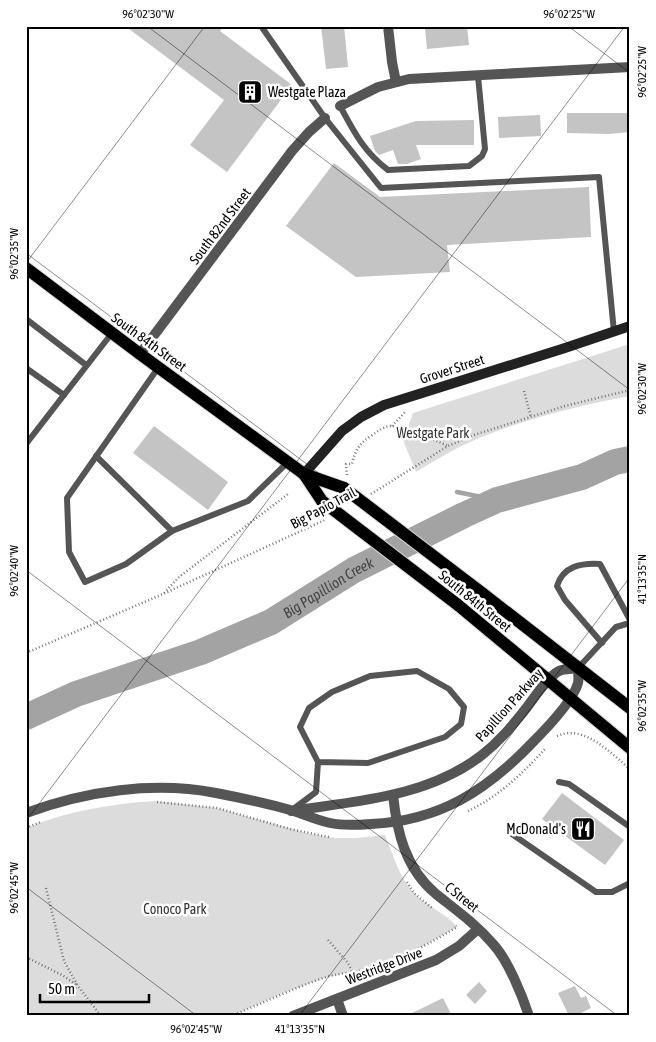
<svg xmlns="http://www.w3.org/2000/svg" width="656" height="1042" font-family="'Asap Condensed',sans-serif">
<rect width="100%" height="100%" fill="#fff"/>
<g fill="#dcdcdc">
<path d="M 630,344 L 630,396 C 576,406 521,420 470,442 C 452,450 434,461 416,472 L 403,440 L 413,413 Z"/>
<path d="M 155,801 L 217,808 L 310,834 L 336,838 L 356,838 L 385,835 C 393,855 400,879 415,894 C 427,907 448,914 457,927 L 414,951 L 380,965 L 365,970 L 327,977 L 283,993 L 231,1016 L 26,1016 L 26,828 C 68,811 110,804 155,801 Z"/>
</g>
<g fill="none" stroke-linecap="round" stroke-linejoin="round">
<polyline stroke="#a3a3a3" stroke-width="4.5" points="457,492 497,500"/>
<path stroke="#a3a3a3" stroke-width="26" id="s1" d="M 26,717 L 76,694 L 201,652 L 271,622 L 354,570 L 464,515 L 497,500 L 582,477 L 615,462 L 630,459"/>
</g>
<g fill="#c4c4c4">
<polygon points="125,26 223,26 220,31 292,85 227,172 190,145 224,100"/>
<polygon points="321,26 344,26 348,67 326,69"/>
<polygon points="456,26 467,26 469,45 427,49 425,29"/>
<polygon points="567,113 630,113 630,132 609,134 567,133"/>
<polygon points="540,115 541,136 499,138 498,117"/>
<polygon points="474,120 474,145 416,145 421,159 407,164 398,164 393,150 379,155 375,151 370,136 416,121"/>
<polygon points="334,163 380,197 589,187 591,237 447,245 450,272 356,277 286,226"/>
<polygon points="154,426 228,482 208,510 133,453"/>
<polygon points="562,793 624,840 605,865 542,819"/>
<polygon points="479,982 487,991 475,1004 466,995"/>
<polygon points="575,986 581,998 586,996 591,1008 575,1016 569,1016 558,993"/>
<polygon points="443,998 452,1016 406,1016"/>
</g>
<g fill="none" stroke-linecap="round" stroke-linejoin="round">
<defs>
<g id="primary">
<polyline points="26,268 140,354 304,474 344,488"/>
<polyline points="304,474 322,501"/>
<polyline points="482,593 630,708"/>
<polyline points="458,605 630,748"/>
</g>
</defs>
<use href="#primary" stroke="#dbdbdb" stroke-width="14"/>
<g stroke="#777" stroke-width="2.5" stroke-dasharray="1 2.5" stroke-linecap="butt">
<polyline points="524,391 531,417"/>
<polyline points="392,426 406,411"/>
<path d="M 347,475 L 346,464 L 352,464 C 355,450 360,443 371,436 C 378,431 384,426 392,426 C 407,427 434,440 448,446"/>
<polyline points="371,494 448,446 474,435 565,406 630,390"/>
<polyline points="164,593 179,577 288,494"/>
<polyline points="26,653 163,594 325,520"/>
<path d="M 557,736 C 585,724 610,753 630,769"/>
<polyline points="157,802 217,808 290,829 329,837"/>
<path d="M 468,811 C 498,797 523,773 545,749"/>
<polyline points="26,828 41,822"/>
<polyline points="407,882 414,893 432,908"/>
<polyline points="46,888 64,961 78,986 101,1016"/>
<polyline points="328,940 348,963 352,972"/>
<polyline points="26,957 62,975 77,985"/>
<polyline points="67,994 78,986"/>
<path d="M 231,1016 C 263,1003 294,988 326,977 C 340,973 354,973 367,969 C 399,960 429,944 457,927 L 456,926"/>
</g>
<g stroke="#555" stroke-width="6">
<polyline points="261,26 325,118 381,188 599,177 614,332"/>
<path d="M 340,106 C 354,132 364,152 388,170 L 469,166 L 482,156 L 485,149 L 478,76"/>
<polyline points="26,319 86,365"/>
<polyline points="26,368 64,395"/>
<polyline points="158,368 67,498 69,552 85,582 126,564 172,531 248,501 288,462"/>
<polyline points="26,444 112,333"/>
<polyline points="96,456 172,531"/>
<path d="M 602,643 L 565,600 L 557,586 C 563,566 581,563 600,564 L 630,620"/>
<polyline points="578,668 616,627 630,623"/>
<polyline points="559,782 569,784 630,827"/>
<polyline points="292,810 316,792 318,762 368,763 445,737 461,724 464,707 449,689 417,671 370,676 332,692 309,708 300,727 318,762"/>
<polyline points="509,832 596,892 612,892 630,883"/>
</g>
<g stroke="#555" stroke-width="10">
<polyline points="388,26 392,62 396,82"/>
<polyline points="340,106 378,87 409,79 630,67"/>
<polyline points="140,354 292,151 309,132 325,118"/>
<path d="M 393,795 C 397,832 405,868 436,894 C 456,910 476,924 493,944 C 508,960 522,995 529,1016"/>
<path d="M 26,813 C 86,791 153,781 216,793 C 242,798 269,804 294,811 C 305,815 317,820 330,823 C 343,826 358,825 371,824 C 439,821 486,791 532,743 C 545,730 573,701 578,683 C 579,679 578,673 578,668 C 573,669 564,669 559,671 C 547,677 533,700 524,711 C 511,727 499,742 482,755 C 428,797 357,801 291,811"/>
<polyline points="337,999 343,1016"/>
<polyline points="293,1016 436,960 459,946 478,929"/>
</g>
<polyline stroke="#222" stroke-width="10" points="304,474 342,431 361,417 384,405 565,348 630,326"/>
<use href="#primary" stroke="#000" stroke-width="12"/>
<defs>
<g id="primary-bridge">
<polyline points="344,488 482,593"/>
<polyline points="322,501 458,605"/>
</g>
</defs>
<use href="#primary-bridge" stroke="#dbdbdb" stroke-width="14" stroke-linecap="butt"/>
<use href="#primary-bridge" stroke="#000" stroke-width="12"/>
</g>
<path fill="none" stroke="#000" stroke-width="1" stroke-opacity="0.45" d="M 147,26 L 630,390M 568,26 L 630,73M 26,253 L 630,707M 26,263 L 205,26M 26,570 L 618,1016M 26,821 L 625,26M 26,887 L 197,1016M 299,1016 L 630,577"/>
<defs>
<symbol id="building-square" viewBox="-11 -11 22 22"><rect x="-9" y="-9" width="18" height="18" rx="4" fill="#000" stroke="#fff"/><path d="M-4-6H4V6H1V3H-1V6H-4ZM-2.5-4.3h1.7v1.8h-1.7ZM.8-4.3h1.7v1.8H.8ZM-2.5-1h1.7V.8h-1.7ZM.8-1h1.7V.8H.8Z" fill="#fff"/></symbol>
<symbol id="restaurant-square" viewBox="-11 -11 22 22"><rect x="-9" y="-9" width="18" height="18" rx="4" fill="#000" stroke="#fff"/><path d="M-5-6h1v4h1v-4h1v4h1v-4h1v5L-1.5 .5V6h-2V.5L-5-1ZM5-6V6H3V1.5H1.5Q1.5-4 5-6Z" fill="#fff"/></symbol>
</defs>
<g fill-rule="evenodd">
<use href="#building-square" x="236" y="78" width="28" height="28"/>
<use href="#restaurant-square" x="569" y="815" width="28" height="28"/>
</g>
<g text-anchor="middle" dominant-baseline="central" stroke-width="5" stroke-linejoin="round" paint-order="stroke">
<g font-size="14" fill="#000" stroke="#fff" text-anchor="start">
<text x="268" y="92">Westgate Plaza</text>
<text x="566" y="829" text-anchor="end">McDonald's</text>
</g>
<g font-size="14" fill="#000" stroke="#fff">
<text transform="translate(220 226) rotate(-53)">South 82nd Street</text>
<text transform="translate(149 342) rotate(36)">South 84th Street</text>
<text transform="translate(452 369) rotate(-18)">Grover Street</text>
<text transform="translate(323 508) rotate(-28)">Big Papio Trail</text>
<text transform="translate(475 601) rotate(39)">South 84th Street</text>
<text transform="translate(509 705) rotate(-48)">Papillion Parkway</text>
<text transform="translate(462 897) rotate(39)">C Street</text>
<text transform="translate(384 966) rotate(-21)">Westridge Drive</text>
</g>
<g font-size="14" fill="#333" stroke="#fff">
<text x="433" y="433">Westgate Park</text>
<text x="175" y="909">Conoco Park</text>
</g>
<g font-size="15" font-style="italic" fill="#444" stroke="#fff">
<text stroke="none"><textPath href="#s1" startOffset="330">Big Papillion Creek</textPath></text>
</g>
</g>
<rect width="656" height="1042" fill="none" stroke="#ffffff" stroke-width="55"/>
<path d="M40 994v8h109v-8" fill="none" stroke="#000000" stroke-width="2.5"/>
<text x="48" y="994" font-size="15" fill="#000000" stroke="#ffffff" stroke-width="4" paint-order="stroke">50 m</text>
<rect x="28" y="28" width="600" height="986" fill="none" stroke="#000" stroke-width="2"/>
<g font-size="12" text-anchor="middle" fill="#000">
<text x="148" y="18">96°02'30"W</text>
<text x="569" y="18">96°02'25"W</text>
<text transform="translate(642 72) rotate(-90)" y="4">96°02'25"W</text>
<text transform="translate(14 254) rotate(-90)" y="4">96°02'35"W</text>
<text transform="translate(642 389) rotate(-90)" y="4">96°02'30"W</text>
<text transform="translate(14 571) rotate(-90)" y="4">96°02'40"W</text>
<text transform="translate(642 579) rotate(-90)" y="4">41°13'35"N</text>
<text transform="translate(642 706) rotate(-90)" y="4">96°02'35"W</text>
<text transform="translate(14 888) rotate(-90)" y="4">96°02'45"W</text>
<text x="196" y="1033">96°02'45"W</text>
<text x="300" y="1033">41°13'35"N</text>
</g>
</svg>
